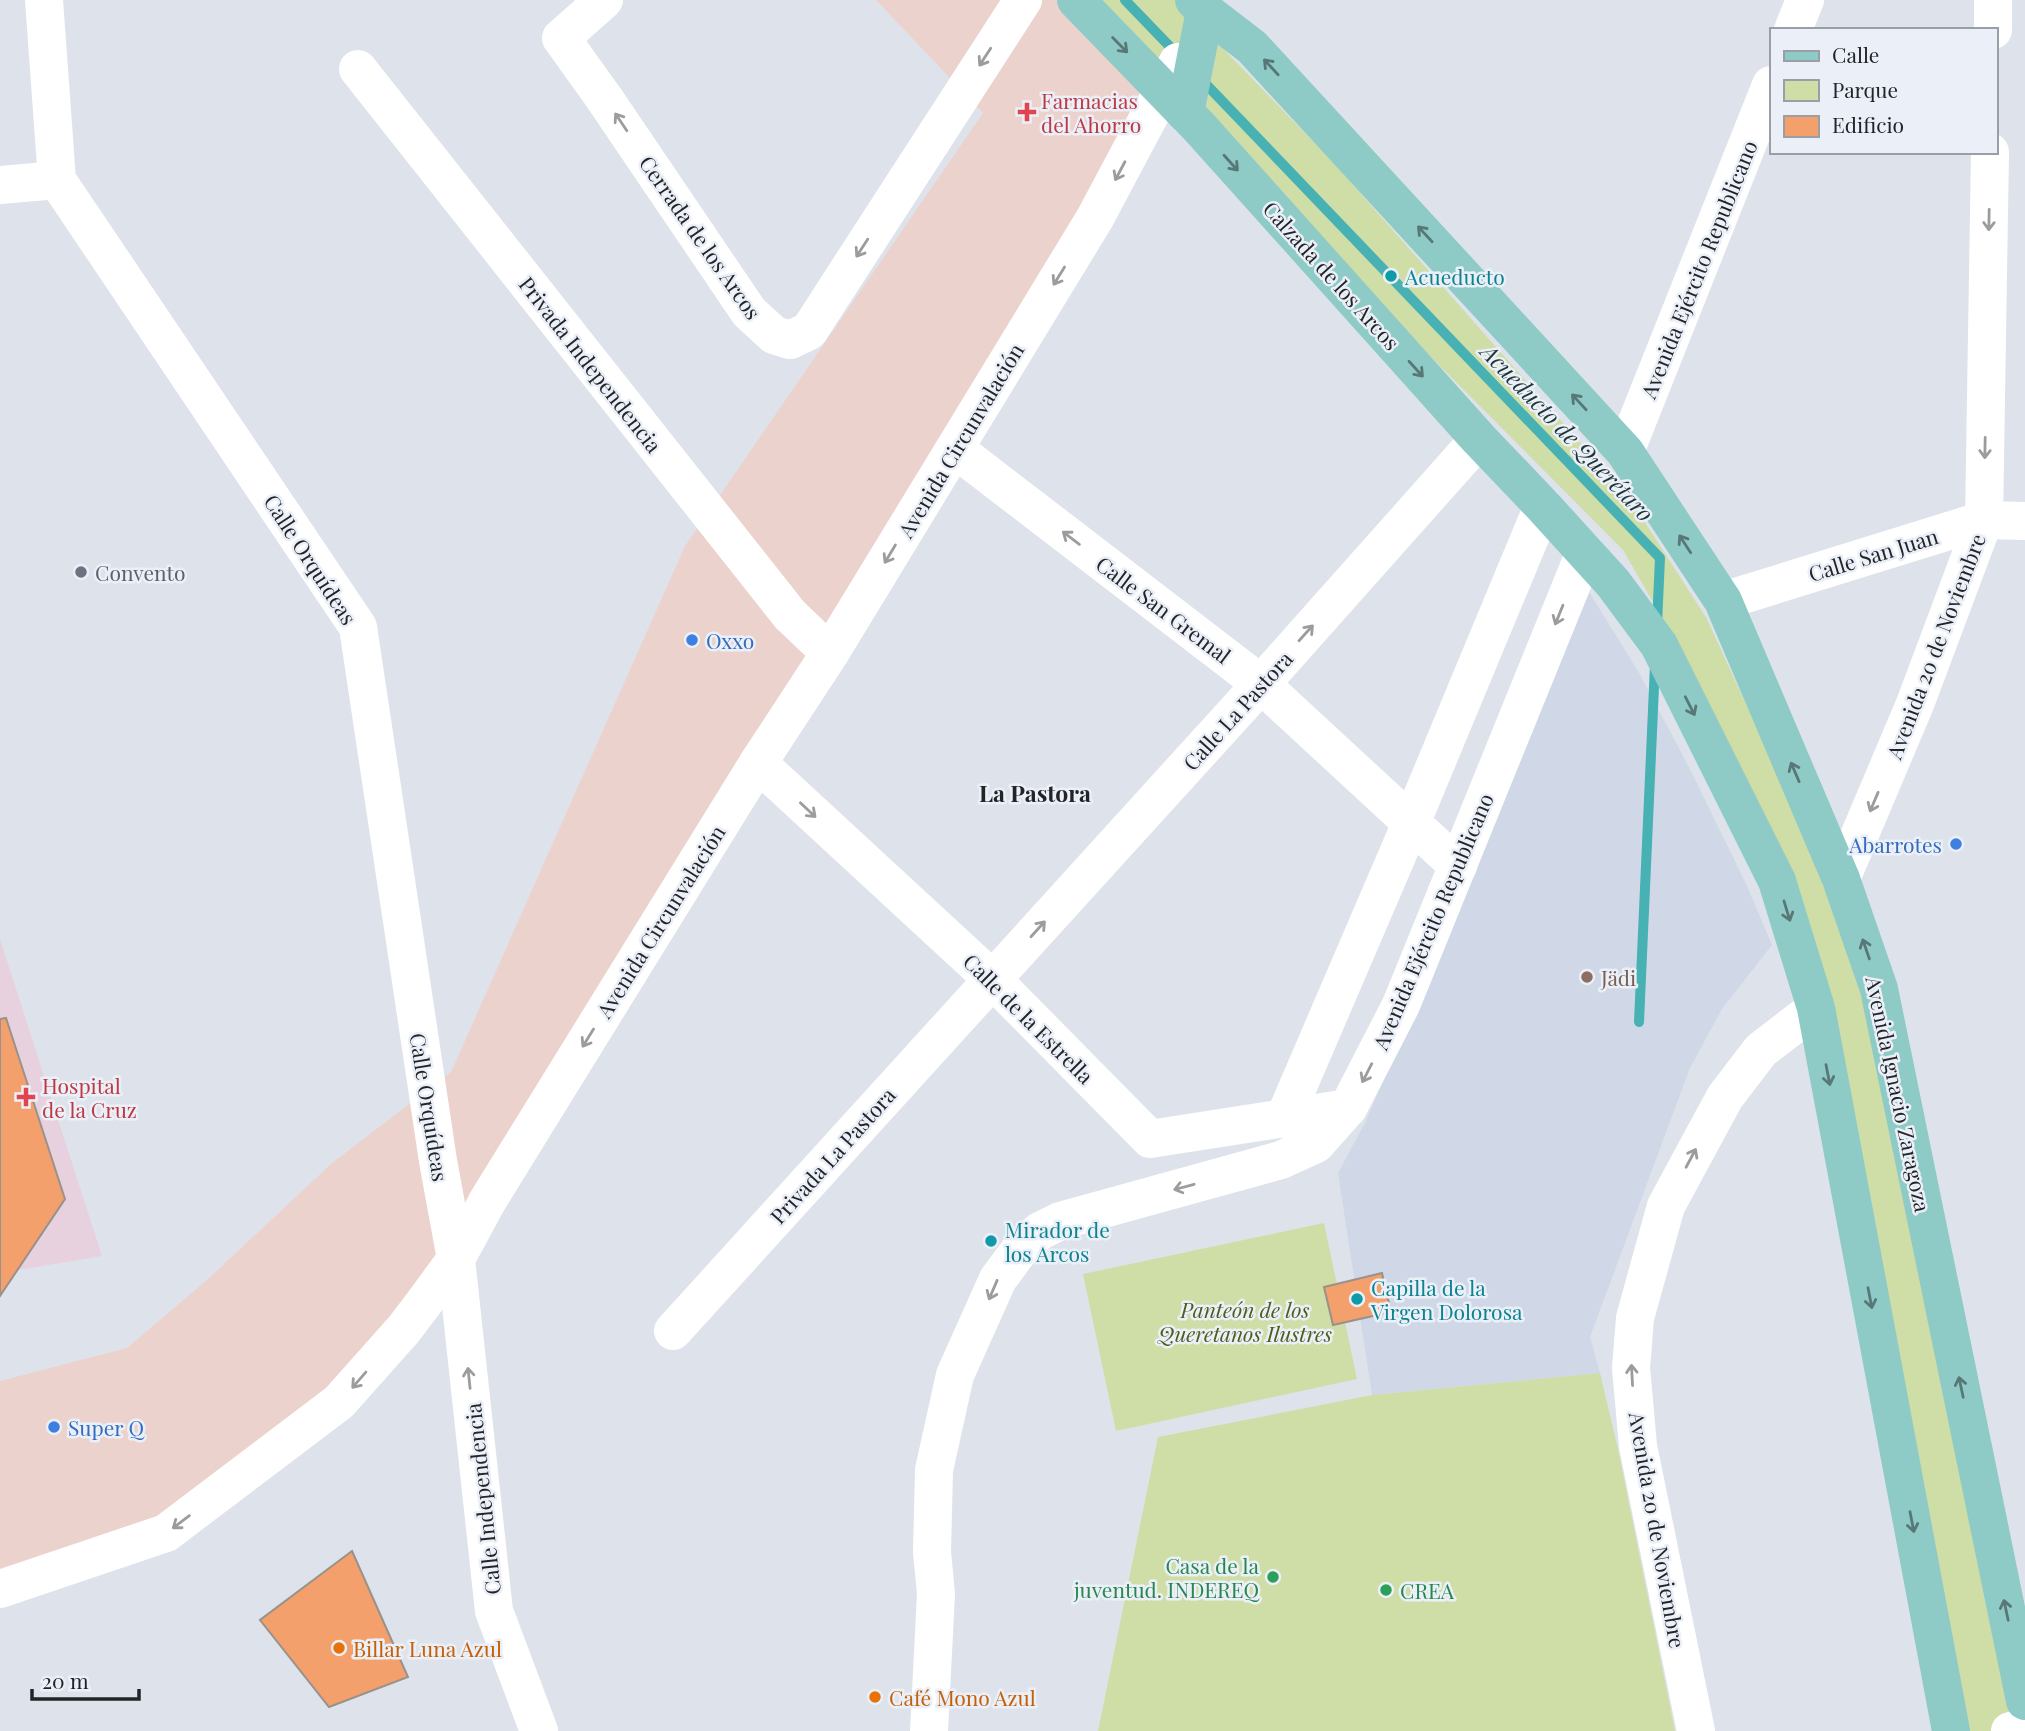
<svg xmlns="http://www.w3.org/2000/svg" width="2025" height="1731" font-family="'Playfair Display',serif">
<rect width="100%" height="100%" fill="#dee3eb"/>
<polygon fill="#ecd2cc" points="876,0 1076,0 1164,90 404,1329 166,1533 0,1589 0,1381 127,1348 208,1279 332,1163 451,1072 685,546 983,113"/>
<polygon fill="#d0d8e7" points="1581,579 1638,671 1690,769 1748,888 1772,945 1722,1009 1690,1068 1590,1337 1600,1373 1372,1395 1338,1173 1366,1121 1414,1008"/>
<polygon fill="#e8d1de" points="0,939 102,1256 0,1273"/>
<g fill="#cfdda7">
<polygon points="1091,0 1176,0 1331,160 1630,499 1707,619 1827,881 1876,1015 2017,1731 1963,1731 1809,941 1679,647 1623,550 1432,358"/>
<polygon points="1324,1223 1357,1379 1116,1431 1083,1274"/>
<polygon points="1600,1373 1618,1449 1675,1731 1098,1731 1158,1437 1372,1395"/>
</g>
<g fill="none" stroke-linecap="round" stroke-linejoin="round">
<g stroke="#47b1b4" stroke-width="10">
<polyline points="1125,0 1178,55"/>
<polyline points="1201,79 1660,558 1657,624"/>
<polyline points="1639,1022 1655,665"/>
</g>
</g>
<g fill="#f3a06c" stroke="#99918c" stroke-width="2">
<polygon points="6,1018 65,1199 0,1296 0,1019"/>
<polygon points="1382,1273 1391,1312 1333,1325 1324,1287"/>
<polygon points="352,1551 408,1677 329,1707 260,1620"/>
</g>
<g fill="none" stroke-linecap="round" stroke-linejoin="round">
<g stroke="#fff" stroke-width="38">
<polyline points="44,0 57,180 358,627 438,1161 456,1259 494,1611 539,1731"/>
<polyline points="604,0 561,38 604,98 749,312 774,335 790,340 809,331 1023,0"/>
<polyline points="1793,30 1805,0"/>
<polyline points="1993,30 1993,0"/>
<polyline points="358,69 790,615 830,653"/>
<polyline points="0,185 57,180"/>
<polyline points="955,449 1261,684 1458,866"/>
<polyline points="1625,452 1771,85"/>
<polyline points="1723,601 1984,520 2025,521"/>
<polyline points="758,763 992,979 1150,1139 1348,1108"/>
<polyline points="1841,879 1915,704 1984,520 1990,152"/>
<polyline points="1284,1119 1412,821 1543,506"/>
<polyline points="673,1331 1261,684 1479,439"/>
<polyline points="0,1589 166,1533 339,1402 404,1329 423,1304 456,1259 488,1200 758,763 830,653 1095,218 1178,62"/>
<polyline points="929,1731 936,1594 932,1552 934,1470 955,1375 998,1279 1024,1244 1040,1231 1060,1221 1281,1160 1316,1144 1348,1108 1401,1005 1585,552"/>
<polyline points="1696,1731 1638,1446 1631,1368 1635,1318 1666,1206 1725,1097 1761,1050 1816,1008"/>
<polyline points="2010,1731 2025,1727"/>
</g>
<g stroke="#8ecbc7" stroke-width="38">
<polyline points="1076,0 1200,128 1479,439 1543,506 1613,583 1659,645 1777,881 1816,1008 1951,1731"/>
<polyline points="1194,0 1205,11 1252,47 1625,452 1723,601 1841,879 1879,989 2025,1701"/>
<polyline points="1185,113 1205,11"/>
</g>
</g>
<defs><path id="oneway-shaft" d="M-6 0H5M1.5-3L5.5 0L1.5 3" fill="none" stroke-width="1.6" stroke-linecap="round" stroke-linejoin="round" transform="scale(1.75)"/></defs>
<g stroke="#587877">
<use href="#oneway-shaft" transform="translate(1120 45) rotate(45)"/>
<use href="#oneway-shaft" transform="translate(1271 67) rotate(-133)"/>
<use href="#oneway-shaft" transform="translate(1231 163) rotate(48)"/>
<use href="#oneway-shaft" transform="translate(1425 234) rotate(-133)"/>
<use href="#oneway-shaft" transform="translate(1416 369) rotate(48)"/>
<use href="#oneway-shaft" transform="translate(1579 402) rotate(-133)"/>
<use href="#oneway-shaft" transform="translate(1685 544) rotate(-123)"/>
<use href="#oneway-shaft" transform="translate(1690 706) rotate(63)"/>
<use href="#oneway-shaft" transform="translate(1795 772) rotate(-113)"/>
<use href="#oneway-shaft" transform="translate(1787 911) rotate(73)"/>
<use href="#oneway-shaft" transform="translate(1866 949) rotate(-109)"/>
<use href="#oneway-shaft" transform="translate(1828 1075) rotate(79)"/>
<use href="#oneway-shaft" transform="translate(1870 1298) rotate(79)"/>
<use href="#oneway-shaft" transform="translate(1961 1387) rotate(-102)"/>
<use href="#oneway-shaft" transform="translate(1912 1522) rotate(79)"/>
<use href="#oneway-shaft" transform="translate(2006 1610) rotate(-102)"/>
</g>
<g stroke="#9c9c9e">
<use href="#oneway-shaft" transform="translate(985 57) rotate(123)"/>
<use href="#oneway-shaft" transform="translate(621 122) rotate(-124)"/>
<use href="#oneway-shaft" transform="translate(1120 171) rotate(118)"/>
<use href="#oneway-shaft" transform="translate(1989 220) rotate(91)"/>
<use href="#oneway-shaft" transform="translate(862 248) rotate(123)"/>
<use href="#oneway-shaft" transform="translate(1059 276) rotate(122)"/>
<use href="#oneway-shaft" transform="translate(1985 448) rotate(91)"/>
<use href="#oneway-shaft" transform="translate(1071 538) rotate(-143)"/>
<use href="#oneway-shaft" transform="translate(890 554) rotate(121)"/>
<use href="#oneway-shaft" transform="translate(1559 615) rotate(112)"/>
<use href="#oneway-shaft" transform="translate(1306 633) rotate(-48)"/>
<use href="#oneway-shaft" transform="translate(1874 802) rotate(113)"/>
<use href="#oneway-shaft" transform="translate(808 810) rotate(43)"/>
<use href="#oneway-shaft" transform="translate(1038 929) rotate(-48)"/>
<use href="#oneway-shaft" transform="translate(588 1038) rotate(122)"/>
<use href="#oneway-shaft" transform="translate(1367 1073) rotate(117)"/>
<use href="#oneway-shaft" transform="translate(1691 1158) rotate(-62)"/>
<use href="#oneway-shaft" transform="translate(1184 1187) rotate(165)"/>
<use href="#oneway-shaft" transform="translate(993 1290) rotate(113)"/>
<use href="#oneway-shaft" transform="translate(1632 1375) rotate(-93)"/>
<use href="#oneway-shaft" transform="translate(469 1378) rotate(-96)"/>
<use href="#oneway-shaft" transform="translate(359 1380) rotate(131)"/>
<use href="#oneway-shaft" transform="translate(181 1522) rotate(143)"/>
</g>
<g fill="#e0444e" stroke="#ebf0f8" stroke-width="2.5">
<path d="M1023.5 101.5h7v7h7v7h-7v7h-7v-7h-7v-7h7z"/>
<path d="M22.5 1086.5h7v7h7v7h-7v7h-7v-7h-7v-7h7z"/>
</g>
<g fill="#0f9aa8" stroke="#ebf0f8" stroke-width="2.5">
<circle cx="1391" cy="276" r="7"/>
<circle cx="991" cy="1241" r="7"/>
<circle cx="1357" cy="1299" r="7"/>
</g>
<circle fill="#6b7280" stroke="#ebf0f8" stroke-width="2.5" cx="81" cy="572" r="7"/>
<g fill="#3f7fe0" stroke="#ebf0f8" stroke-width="2.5">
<circle cx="692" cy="640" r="7"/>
<circle cx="1956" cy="844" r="7"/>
<circle cx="54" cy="1427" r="7"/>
</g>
<circle fill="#8d6e63" stroke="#ebf0f8" stroke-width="2.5" cx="1587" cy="977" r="7"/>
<g fill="#2e9e5b" stroke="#ebf0f8" stroke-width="2.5">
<circle cx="1273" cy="1577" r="7"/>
<circle cx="1386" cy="1590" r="7"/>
</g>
<g fill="#e8710a" stroke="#ebf0f8" stroke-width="2.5">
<circle cx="339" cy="1648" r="7"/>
<circle cx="875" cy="1697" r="7"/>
</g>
<g text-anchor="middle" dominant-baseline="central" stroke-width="5" stroke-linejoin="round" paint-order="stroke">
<g font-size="21" fill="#be3a42" stroke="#ebf0f8" text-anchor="start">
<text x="1041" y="100">Farmacias<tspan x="1041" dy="24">del Ahorro</tspan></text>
<text x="42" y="1085">Hospital<tspan x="42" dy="24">de la Cruz</tspan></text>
</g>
<g font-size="21" fill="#222427" stroke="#ebf0f8">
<text transform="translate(701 237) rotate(55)">Cerrada de los Arcos</text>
<text transform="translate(1698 269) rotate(-68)">Avenida Ejército Republicano</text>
<text transform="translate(1332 275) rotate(48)">Calzada de los Arcos</text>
<text transform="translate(591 364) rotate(52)">Privada Independencia</text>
<text transform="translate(960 440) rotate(-59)">Avenida Circunvalación</text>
<text transform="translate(1873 554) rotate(-17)">Calle San Juan</text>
<text transform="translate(311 559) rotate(57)">Calle Orquídeas</text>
<text transform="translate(1164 609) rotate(37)">Calle San Gremal</text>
<text transform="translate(1935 646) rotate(-69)">Avenida 20 de Noviembre</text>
<text transform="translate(1237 710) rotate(-48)">Calle La Pastora</text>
<text transform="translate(660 921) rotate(-58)">Avenida Circunvalación</text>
<text transform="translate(1432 921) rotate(-67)">Avenida Ejército Republicano</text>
<text transform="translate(1029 1018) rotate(45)">Calle de la Estrella</text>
<text transform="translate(1899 1094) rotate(78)">Avenida Ignacio Zaragoza</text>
<text transform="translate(430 1107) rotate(81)">Calle Orquídeas</text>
<text transform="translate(832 1155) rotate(-48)">Privada La Pastora</text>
<text transform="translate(482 1499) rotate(-96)">Calle Independencia</text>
<text transform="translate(1658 1530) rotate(80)">Avenida 20 de Noviembre</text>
</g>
<g font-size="21" fill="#0d838f" stroke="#ebf0f8" text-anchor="start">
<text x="1405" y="276">Acueducto</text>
<text x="1005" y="1229">Mirador de<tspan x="1005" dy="24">los Arcos</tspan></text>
<text x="1371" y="1287">Capilla de la<tspan x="1371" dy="24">Virgen Dolorosa</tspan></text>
</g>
<g font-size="21" fill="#5b616d" stroke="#ebf0f8" text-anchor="start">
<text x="95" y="572">Convento</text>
</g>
<g font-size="21" fill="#366cbe" stroke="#ebf0f8" text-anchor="start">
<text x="706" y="640">Oxxo</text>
<text x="1942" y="844" text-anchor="end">Abarrotes</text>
<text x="68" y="1427">Super Q</text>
</g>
<g font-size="21" fill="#785e54" stroke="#ebf0f8" text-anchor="start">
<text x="1601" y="977">Jädi</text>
</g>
<g font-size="21" font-style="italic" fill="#4f5c1b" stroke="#ebf0f8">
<text x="1245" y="1309">Panteón de los<tspan x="1245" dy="24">Queretanos Ilustres</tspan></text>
</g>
<g font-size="21" fill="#27864d" stroke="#ebf0f8" text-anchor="end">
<text x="1259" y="1565">Casa de la<tspan x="1259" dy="24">juventud. INDEREQ</tspan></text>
<text x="1400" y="1590" text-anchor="start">CREA</text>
</g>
<g font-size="21" fill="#c56008" stroke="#ebf0f8" text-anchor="start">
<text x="353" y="1648">Billar Luna Azul</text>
<text x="889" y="1697">Café Mono Azul</text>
</g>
<g font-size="23" font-style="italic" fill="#1d3536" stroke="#ebf0f8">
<text transform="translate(1568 432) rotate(46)">Acueducto de Querétaro</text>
</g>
<g font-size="23" font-weight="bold" fill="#222427" stroke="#ebf0f8">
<text x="1035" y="792">La Pastora</text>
</g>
</g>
<rect x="1770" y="28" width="228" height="126" fill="#ebf0f8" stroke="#9b9ea4" stroke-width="2"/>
<rect x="1784" y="51" width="35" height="10" fill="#8ecbc7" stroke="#9b9ea4" stroke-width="2"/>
<text x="1832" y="63" font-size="21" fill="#222427">Calle</text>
<rect x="1784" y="80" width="35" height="21" fill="#cfdda7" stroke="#9b9ea4" stroke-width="2"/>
<text x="1832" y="98" font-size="21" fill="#222427">Parque</text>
<rect x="1784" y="116" width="35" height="21" fill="#f3a06c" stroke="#9b9ea4" stroke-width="2"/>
<text x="1832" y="133" font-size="21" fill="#222427">Edificio</text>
<path d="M32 1689v10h107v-10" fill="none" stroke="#222427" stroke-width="3.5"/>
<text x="42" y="1689" font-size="21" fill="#222427" stroke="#ebf0f8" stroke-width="5" paint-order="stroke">20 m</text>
</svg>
